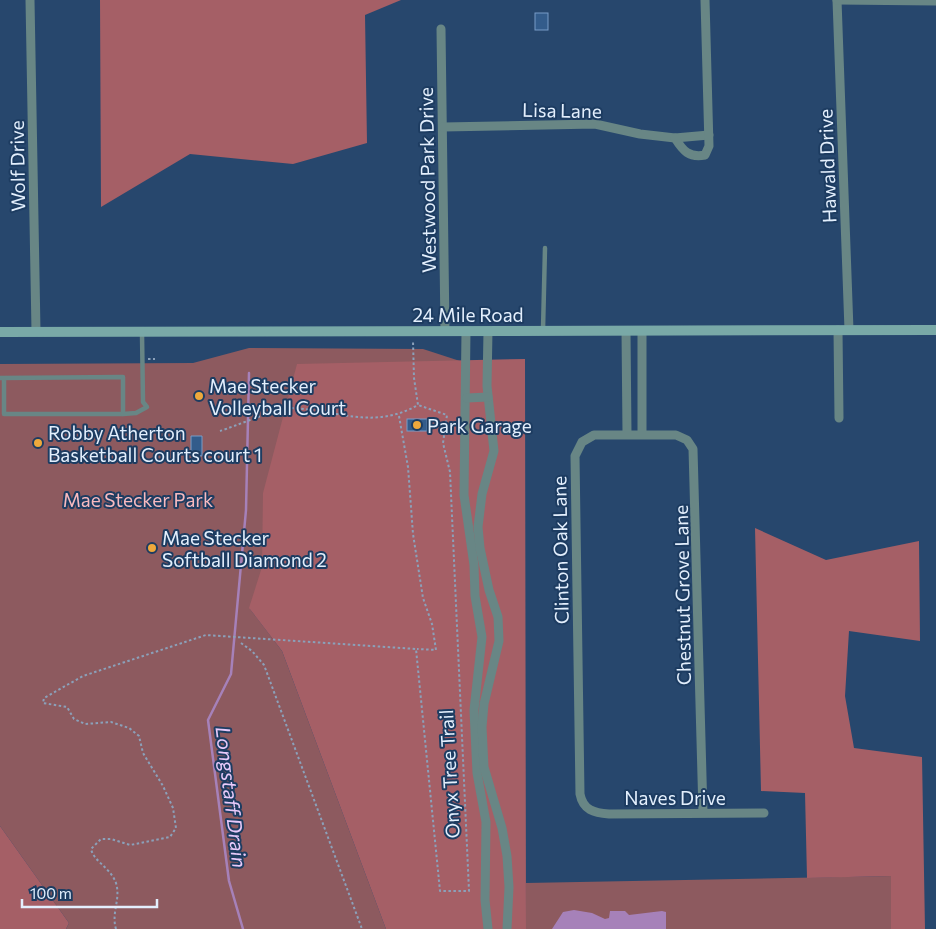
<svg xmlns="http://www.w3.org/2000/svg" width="936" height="929" font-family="Commissioner,sans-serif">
<rect width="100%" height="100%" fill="#27476d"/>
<g fill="#8d5a5f">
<polygon points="249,348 423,349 463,362 250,609 282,651 386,929 66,929 69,923 0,826 0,364 193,363"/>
<polygon points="891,876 891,929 526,929 526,883"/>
</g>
<g fill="#a55f66">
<polygon points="100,0 401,0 365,15 367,143 293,164 190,154 101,207"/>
<polygon points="525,359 526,929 386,929 282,651 249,608 262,567 263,493 297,364"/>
<polygon points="755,528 826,560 919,541 920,641 849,631 845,696 854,748 922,757 925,929 891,929 891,876 807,878 805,793 761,791"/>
<polygon points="0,826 69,923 66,929 0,929"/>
</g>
<polygon fill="#a681b9" points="574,910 592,913 605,919 609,918 610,911 625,911 629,915 662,911 666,912 666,929 552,929 563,912"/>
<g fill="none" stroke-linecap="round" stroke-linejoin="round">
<polyline stroke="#a681b9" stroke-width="2.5" points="243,929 229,881 208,720 231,674 246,510 249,373"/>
</g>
<g fill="#335c8b" stroke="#799cc7">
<rect x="535" y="13" width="13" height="17"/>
<rect x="407" y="419" width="20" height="12"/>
<polygon points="191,436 202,436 202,456 191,455"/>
</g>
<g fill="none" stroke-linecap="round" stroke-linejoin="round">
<g stroke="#8ba1ba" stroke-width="2" stroke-dasharray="2.5 2.5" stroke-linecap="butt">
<polyline points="148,359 155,359"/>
<polyline points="399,416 408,467 413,534 423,598 432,624 436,650 417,649"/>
<path d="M 220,431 C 233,427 279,408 289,408 C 337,409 371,431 418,405 L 414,378 L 413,341"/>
<polyline points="241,643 252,651 264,665 362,929"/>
<path d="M 116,929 C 111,913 121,899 116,883 C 110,867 94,862 91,849 L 101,839 L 111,839 L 130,845 L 170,837 L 176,828 L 173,808 L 163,786 L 143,753 L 139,736 L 129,728 L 111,722 L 85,724 L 74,719 L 67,707 L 43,703 L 44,698 L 83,676 L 206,635 L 416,649 L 440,891 L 469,891 L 450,472 L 443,443 L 447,415 L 418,405"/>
</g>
<g stroke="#688685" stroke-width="4.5">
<polyline points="543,330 545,248"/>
<polyline points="0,378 123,377 123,414 4,414 4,378"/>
<polyline points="123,414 136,413 147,407 143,402 142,333"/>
</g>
<g stroke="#688685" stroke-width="9">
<polyline points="30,0 36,331"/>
<polyline points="837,0 849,330"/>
<polyline points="837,0 936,1"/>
<polyline points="441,29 445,331"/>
<polyline points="443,127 595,124 640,134 675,138 709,135"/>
<path d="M 675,138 C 683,151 689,158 705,155 L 709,146 L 705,0"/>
<polyline points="838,330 839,418"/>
<polyline points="466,331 464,495 474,565 475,596 482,637 474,710 477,773 486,822 485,900 488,929"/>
<polyline points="488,331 487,386 494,451 482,494 478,527 480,548 489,590 498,617 499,641 484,704 482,727 484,767 502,828 507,856 509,887 507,929"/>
<polyline points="626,331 627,434"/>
<polyline points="642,331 642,434"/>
<polyline points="467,398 488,397"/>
<path d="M 703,813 L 693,449 L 687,440 L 676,435 L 594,435 L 582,442 L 575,456 L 580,794 C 583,810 594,813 609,814 L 764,813"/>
</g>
<polyline stroke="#79a9a7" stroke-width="10" points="0,332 936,330"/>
</g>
<g fill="#eea83c" stroke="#1d3c61" stroke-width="2">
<circle cx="199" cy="396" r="5"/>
<circle cx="417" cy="425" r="5"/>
<circle cx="38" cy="443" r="5"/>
<circle cx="152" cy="548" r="5"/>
</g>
<g text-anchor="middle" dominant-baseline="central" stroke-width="4" stroke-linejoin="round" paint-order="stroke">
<g font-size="19" fill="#e3effd" stroke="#1d3c61">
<text transform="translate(562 110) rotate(1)">Lisa Lane</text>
<text transform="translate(17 166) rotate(-91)">Wolf Drive</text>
<text transform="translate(827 166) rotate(-92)">Hawald Drive</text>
<text transform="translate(427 180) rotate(-91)">Westwood Park Drive</text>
<text x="468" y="314">24 Mile Road</text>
<text transform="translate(560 550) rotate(-91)">Clinton Oak Lane</text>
<text transform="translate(682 595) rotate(-91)">Chestnut Grove Lane</text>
<text transform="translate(449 774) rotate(-93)">Onyx Tree Trail</text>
<text x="675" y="797">Naves Drive</text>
</g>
<g font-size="19" fill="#e3effd" stroke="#1d3c61" text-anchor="start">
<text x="209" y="385">Mae Stecker<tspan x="209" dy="22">Volleyball Court</tspan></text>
<text x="427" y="425">Park Garage</text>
<text x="48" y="432">Robby Atherton<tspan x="48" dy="22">Basketball Courts court 1</tspan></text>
<text x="162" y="537">Mae Stecker<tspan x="162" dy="22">Softball Diamond 2</tspan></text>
</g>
<g font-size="19" fill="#f8babf" stroke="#1d3c61">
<text x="138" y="499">Mae Stecker Park</text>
</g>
<g font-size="20" font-style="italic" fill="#e9cafa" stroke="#1d3c61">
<text transform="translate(232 797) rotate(83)">Longstaff Drain</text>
</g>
</g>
<path d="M22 899v8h135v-8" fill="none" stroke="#e3effd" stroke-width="2.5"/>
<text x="30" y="899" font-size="15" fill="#e3effd" stroke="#1d3c61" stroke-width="4" paint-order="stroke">100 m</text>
</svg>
